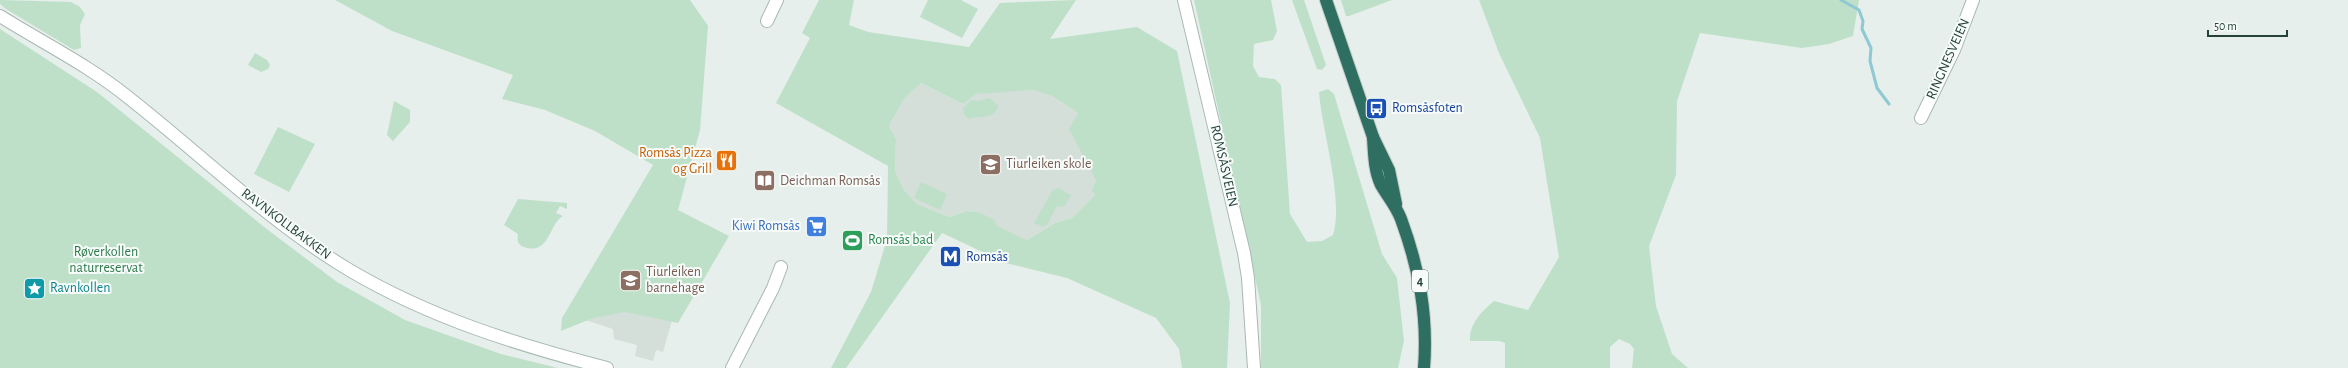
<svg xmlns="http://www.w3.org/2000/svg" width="2348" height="368" font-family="'Alegreya Sans',sans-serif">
<rect width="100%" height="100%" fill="#e6efeb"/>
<g fill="#d4dfda">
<polygon points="921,83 963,104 976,94 992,92 1033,90 1052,96 1078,113 1070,129 1096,181 1091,190 1095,195 1072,218 1055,223 1027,240 996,225 978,212 967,211 949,217 917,204 904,190 895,171 896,139 889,126 904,99"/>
<polygon points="676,306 663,352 656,350 653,361 635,356 637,345 614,339 613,329 573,316"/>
</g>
<g fill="#bfe0c8" fill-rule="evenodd">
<polygon points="0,0 71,2 80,7 85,14 80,25 81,48 74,50 6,9 0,4"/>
<polygon points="335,0 690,0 708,26 700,130 678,210 729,236 678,323 625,312 593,318 561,331 562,318 653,165 595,131 545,110 502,99 513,75 392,31"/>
<path d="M 819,0 L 854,0 L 849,25 L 868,32 L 969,47 L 1000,3 L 1076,0 L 1050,39 L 1137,27 L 1177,51 L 1230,303 L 1227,368 L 1182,368 L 1179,349 L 1156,318 L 1067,278 L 1006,263 L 942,233 L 846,368 L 831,368 L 871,292 L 887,239 L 888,166 L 776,103 L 810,38 L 802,33 ZM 921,83 L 963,104 L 976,94 L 1033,90 L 1052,96 L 1078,113 L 1069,129 L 1096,181 L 1091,190 L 1095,195 L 1072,218 L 1055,223 L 1027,240 L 996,225 L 995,220 L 978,212 L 967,211 L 949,217 L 917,204 L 904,190 L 895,171 L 896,139 L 889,126 L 904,99 Z"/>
<polygon points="928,0 961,0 978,9 962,38 920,17"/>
<path d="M 1194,0 L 1271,0 L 1277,31 L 1273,40 L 1254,44 L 1253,66 L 1259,77 L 1275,79 L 1281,85 L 1290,214 L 1307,242 L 1322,241 L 1333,235 C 1344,198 1322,132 1319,92 L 1328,89 L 1334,94 L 1382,254 L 1397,278 L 1404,341 L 1398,368 L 1261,368 L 1261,305 Z"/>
<polygon points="1292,0 1304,0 1326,65 1322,70 1317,69"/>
<polygon points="1341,0 1392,0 1349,16 1346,16"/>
<path d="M 1479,0 L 1859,0 L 1853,36 L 1829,44 L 1802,48 L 1700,33 L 1677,101 L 1676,175 L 1649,246 L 1656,306 L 1672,354 L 1688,368 L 1632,368 L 1634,349 L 1630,344 L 1619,339 L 1610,347 L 1610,368 L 1505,368 L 1505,343 L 1499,341 L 1470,341 C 1469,324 1482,311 1494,301 L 1528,310 L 1559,257 L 1540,138 L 1499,53 Z"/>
<polygon points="0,29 97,92 268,230 337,282 405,320 501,354 558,368 0,368"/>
<polygon points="255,53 267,60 270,65 268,69 261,72 248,65"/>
<path d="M 989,98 L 999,106 C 992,121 983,114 970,119 L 964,115 L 963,108 L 971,100 L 978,101 Z"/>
<polygon points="394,101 410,110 410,122 393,141 387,135"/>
<polygon points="278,127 315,144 289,192 254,174"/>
<polygon points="921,182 947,194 940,210 914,198"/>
<polygon points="1058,188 1071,195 1065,206 1056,207 1048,224 1043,227 1034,223 1052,191"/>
<path d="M 518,199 L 567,203 L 567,209 L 560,206 L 556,213 L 563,216 C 549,223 550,256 524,247 C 517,245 517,239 518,234 L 504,225 Z"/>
</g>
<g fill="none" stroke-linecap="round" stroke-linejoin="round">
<polyline stroke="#8ec9d4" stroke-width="3" points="1841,0 1859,10 1863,21 1862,29 1871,48 1870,61 1877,88 1889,104"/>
<defs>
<g id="minor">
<polyline points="1184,0 1244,253 1248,278 1254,368"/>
<path d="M 0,16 C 43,43 90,66 129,98 C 203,156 270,223 351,271 C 431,318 518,345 607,368"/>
<polyline points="767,21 777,0"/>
<polyline points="1921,118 1954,50 1973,0"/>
<polyline points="732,368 773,288 781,267"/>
</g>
<g id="highway">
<polyline points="1326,0 1373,137 1389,170 1396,204"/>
<path d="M 1373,137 C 1374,153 1374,170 1381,185 C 1388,197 1396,206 1401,219 C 1419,268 1428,315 1424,368"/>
</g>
</defs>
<use href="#minor" stroke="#a8b8b2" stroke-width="14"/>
<use href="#highway" stroke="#c2cac8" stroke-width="14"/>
<use href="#minor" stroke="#fff" stroke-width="12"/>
<use href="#highway" stroke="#2f6f62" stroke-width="12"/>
</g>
<defs>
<symbol id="bus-square" viewBox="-11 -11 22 22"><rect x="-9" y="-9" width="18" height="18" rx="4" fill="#1a4fb4" stroke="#f7fbf9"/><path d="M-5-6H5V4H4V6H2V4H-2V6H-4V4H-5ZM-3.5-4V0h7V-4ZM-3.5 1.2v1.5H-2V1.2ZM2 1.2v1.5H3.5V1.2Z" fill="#fff"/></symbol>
<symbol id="restaurant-square" viewBox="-11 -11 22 22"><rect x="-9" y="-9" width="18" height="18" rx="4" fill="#e8710a" stroke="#f7fbf9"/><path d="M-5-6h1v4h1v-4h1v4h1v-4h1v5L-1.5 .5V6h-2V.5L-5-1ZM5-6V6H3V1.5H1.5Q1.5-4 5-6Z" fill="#fff"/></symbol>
<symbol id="school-square" viewBox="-11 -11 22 22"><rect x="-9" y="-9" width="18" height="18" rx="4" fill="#8d6e63" stroke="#f7fbf9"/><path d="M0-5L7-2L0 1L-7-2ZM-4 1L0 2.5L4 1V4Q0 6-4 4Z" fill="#fff"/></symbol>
<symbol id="library-square" viewBox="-11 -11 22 22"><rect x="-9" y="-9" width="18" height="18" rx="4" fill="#8d6e63" stroke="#f7fbf9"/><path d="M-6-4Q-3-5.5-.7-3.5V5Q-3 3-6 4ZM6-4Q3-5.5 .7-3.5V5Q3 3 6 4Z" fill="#fff"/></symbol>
<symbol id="supermarket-square" viewBox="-11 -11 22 22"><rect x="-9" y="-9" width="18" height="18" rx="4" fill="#3f7fe0" stroke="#f7fbf9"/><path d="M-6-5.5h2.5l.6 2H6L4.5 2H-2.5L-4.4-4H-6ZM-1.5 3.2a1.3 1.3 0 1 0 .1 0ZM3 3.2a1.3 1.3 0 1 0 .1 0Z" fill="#fff"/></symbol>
<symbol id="stadium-square" viewBox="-11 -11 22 22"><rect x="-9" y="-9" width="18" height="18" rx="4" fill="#2e9e5b" stroke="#f7fbf9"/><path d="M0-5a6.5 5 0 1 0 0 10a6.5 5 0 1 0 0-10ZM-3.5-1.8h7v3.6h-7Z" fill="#fff"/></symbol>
<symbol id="metro-square" viewBox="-11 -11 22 22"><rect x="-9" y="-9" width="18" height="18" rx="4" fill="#1a4fb4" stroke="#f7fbf9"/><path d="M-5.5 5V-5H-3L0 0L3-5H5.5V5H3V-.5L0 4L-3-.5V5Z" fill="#fff"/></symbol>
<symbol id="sight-square" viewBox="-11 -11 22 22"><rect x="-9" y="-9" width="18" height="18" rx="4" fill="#0f9aa8" stroke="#f7fbf9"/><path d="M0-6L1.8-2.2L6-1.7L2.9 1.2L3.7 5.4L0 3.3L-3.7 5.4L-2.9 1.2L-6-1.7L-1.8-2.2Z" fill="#fff"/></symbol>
</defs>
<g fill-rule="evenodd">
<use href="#bus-square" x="1364" y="96" width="25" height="25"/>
<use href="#restaurant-square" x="714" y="148" width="25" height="25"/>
<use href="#school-square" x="978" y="152" width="25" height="25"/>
<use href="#library-square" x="752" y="168" width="25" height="25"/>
<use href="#supermarket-square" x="804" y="214" width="25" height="25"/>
<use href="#stadium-square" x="840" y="228" width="25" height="25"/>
<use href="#metro-square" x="938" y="244" width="25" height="25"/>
<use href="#school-square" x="618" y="268" width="25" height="25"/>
<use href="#sight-square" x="22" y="276" width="25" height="25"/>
</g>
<g text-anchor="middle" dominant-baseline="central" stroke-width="4" stroke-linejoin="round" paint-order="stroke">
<rect fill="#f7fbf9" stroke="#637a73" stroke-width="1" x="1412" y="270" width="16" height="22" rx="3"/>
<g font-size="13" font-weight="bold" fill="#24423a">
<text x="1420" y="281">4</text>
</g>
<g font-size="14" fill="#24423a" stroke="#f7fbf9">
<text transform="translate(1948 59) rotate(-66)">RINGNESVEIEN</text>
<text transform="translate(1224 166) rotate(77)">ROMSÅSVEIEN</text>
<text transform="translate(286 224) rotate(37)">RAVNKOLLBAKKEN</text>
</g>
<g font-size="14" fill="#164399" stroke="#f7fbf9" text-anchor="start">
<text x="1392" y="108">Romsåsfoten</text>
<text x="966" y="257">Romsås</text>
</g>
<g font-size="14" fill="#c56008" stroke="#f7fbf9" text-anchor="end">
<text x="712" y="153">Romsås Pizza<tspan x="712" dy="16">og Grill</tspan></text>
</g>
<g font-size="14" fill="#785e54" stroke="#f7fbf9" text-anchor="start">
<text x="1006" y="164">Tiurleiken skole</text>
<text x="780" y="181">Deichman Romsås</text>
<text x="646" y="272">Tiurleiken<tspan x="646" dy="16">barnehage</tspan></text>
</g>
<g font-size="14" fill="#366cbe" stroke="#f7fbf9" text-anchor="end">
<text x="800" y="226">Kiwi Romsås</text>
</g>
<g font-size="14" fill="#27864d" stroke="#f7fbf9" text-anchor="start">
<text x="868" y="240">Romsås bad</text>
</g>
<g font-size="14" fill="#2d7a4b" stroke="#f7fbf9">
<text x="106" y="252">Røverkollen<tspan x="106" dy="16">naturreservat</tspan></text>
</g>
<g font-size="14" fill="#0d838f" stroke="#f7fbf9" text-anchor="start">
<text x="50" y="288">Ravnkollen</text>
</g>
</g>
<path d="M2208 30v6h79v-6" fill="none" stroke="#24423a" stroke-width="2"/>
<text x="2214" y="30" font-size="12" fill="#24423a" stroke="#f7fbf9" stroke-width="3" paint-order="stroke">50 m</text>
</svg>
